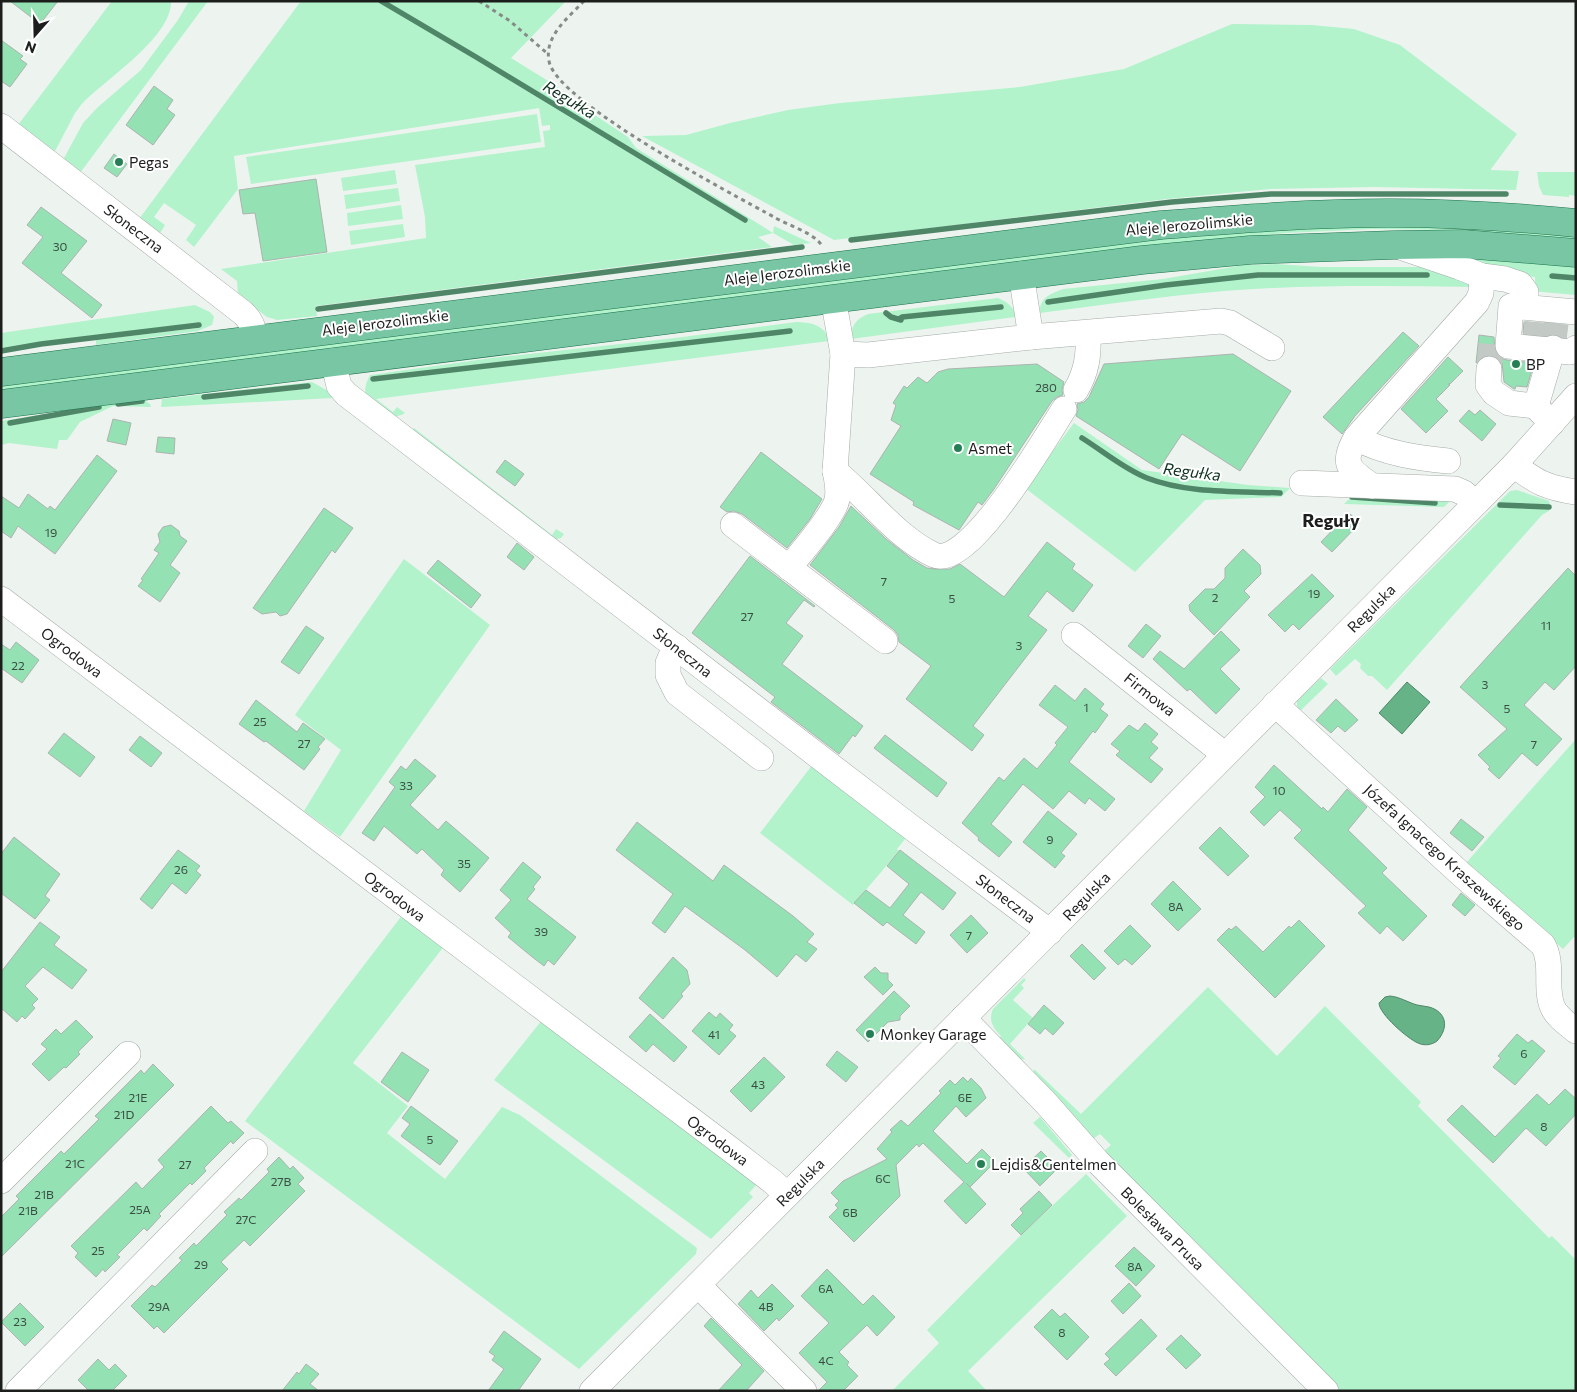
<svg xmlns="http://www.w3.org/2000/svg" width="1577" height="1392" font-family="Commissioner,sans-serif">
<rect width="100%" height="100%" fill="#edf4ef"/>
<g fill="#b2f3cc">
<path d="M 112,1 L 171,1 C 172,38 104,80 81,105 L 75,113 L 54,153 L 18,125 Z"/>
<polygon points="189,1 208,1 80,173 63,160 83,123 98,107 141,70 178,20"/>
<polygon points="301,1 566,1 511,58 558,87 560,92 628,137 636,148 762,226 773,233 774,226 811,243 794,245 773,233 758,237 772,247 316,306 317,316 277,320 267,317 238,295 237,281 221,269 426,238 425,217 415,165 545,147 543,131 550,130 550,125 542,126 539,108 234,156 238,189 194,247 186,240 196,225 164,203 154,217 165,225 159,235 139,219"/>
<polygon points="1232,24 1312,25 1354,29 1400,45 1517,134 1491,169 1491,170 1519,171 1516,190 1375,187 1270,189 1167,199 834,240 642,136 686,135 730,123 788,110 840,103 1020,87 1124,69"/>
<polygon points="537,114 541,142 251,184 246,157"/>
<polygon points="395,170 397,184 343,191 341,178"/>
<polygon points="1537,172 1576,172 1576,196 1569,195 1569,197 1543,195 1539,186"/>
<polygon points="398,188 400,201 346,209 344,195"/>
<polygon points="401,205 403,219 348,226 347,213"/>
<polygon points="1365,223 1576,232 1576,239 1464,230 1372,229 1286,233 1014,263 1,393 1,383 1126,240"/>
<polygon points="403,224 405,237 351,245 349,231"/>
<polygon points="1467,258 1576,266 1576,295 1531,291 1535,288 1535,277 1485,272"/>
<path d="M 1276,264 L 1322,267 L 1444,267 L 1473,287 C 1400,286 1327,285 1254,289 C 1182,293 1111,304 1040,313 C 1039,298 1050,294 1063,289 L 1163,279 L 1244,265 Z"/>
<path d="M 998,298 C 1006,302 1015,306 1015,317 L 851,339 C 851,325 856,319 868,314 Z"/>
<polygon points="195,305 210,312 214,317 212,325 198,331 96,345 96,340 198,328 197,323 51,341 1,349 1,333"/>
<path d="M 796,322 C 810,322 826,325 829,341 L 376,399 L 393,412 L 397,407 L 405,413 C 394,420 386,414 377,406 C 374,404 369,401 367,399 C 363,392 366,382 370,375 L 492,358 L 675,338 Z"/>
<polygon points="312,382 330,392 333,398 161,407 162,399"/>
<polygon points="143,399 150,404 151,407 113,406 80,422 67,440 59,440 57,449 9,443 1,445 1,421"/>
<polygon points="1074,423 1142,470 1248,485 1290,488 1281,497 1205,500 1135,572 1025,488"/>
<polygon points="414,428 552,535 556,529 564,534 561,538 553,540 411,433"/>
<polygon points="1517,490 1549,501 1550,505 1549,511 1542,515 1387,690 1372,676 1368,676 1360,668 1361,664 1355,659 1336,676 1330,669 1506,495 1510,491"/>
<polygon points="1356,492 1452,499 1444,507 1344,504"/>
<polygon points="404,559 490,625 340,837 304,811 341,750 295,715"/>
<polygon points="1321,678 1328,684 1297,714 1297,701"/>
<polygon points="1576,739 1576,935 1563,949 1465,864"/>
<polygon points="813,764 909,834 897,849 899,851 853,905 760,833"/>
<polygon points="403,914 445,945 353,1063 408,1106 387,1133 445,1179 502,1107 520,1115 697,1248 696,1254 579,1369 245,1121"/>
<path d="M 1024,978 L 1026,980 L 1021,985 L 1024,988 L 1013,1000 L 1033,1018 L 1010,1044 L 1025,1059 L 1016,1060 L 997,1040 L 1001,1036 C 993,1028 988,1020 993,1009 Z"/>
<polygon points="1208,987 1277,1056 1325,1006 1421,1102 1418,1106 1549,1238 1552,1236 1576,1260 1576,1391 1337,1391 1104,1151 1111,1145 1100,1134 1093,1139 1033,1076 1034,1069 1081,1114"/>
<polygon points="542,1020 753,1179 756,1185 749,1193 753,1197 711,1239 494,1080"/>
<polygon points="1040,1117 1072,1155 1069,1158 1033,1123"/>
<polygon points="1086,1174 1127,1216 968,1371 987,1391 892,1391 939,1343 927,1330 1021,1235"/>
</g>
<g fill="#67b388" stroke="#508668">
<polygon points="1407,682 1430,702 1402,734 1379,713"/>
<path d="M 1390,996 C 1400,997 1407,1002 1417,1005 C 1421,1006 1425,1006 1429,1007 C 1447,1012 1449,1028 1437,1041 C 1432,1045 1424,1046 1418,1043 C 1408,1039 1379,1014 1379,1003 L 1385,997 Z"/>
</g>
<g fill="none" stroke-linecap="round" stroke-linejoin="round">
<g stroke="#508668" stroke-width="5.5">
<polyline points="381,1 476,57 745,220"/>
<polyline points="851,240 1172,202 1271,194 1506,194"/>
<polyline points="1552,276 1576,278"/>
<polyline points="1048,302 1166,285 1258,275 1427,275"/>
<polyline points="318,309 802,247"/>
<polyline points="886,313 891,317 901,320"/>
<polyline points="899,319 902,317 1001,307"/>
<polyline points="1,351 41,344 199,325"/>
<polyline points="373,379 790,331"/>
<polyline points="204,397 308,386"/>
<polyline points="118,404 142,401"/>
<polyline points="10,423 99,407"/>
<path d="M 1082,438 C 1103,451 1124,469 1147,478 C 1188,494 1238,491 1280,493"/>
<polyline points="1352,497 1435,503"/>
<polyline points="1500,505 1549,507"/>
</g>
</g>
<g fill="#94e1b4" stroke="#adb3af">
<polygon points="10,1 58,1 40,24"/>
<polygon points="1,40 23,56 20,59 27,64 10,87 1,81"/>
<polygon points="154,86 173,100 167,109 175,115 153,145 126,125"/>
<polygon points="114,154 127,164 117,177 104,168"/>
<polygon points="316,179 327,252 263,261 255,213 243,214 239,190"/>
<polygon points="41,207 87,241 61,273 102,305 92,318 22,263 43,237 27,225"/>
<polygon points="1524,322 1567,326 1566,337 1557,334 1547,335 1523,333"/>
<polygon points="1403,332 1419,346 1355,416 1342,434 1323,417"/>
<polygon points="1479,335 1494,337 1495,352 1500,358 1507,360 1534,363 1527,387 1516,386 1515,389 1514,389 1504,382 1502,363 1497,357 1489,355 1483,356 1476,363"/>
<polygon points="1233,354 1291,391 1240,471 1182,434 1159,469 1076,416 1078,410 1077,404 1084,402 1089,397 1104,364"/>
<polygon points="1448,357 1463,371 1450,384 1448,384 1450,385 1436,399 1448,411 1426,433 1401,409"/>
<polygon points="1037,364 1064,382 1062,390 1063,395 1057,397 1052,401 994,489 982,505 978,502 959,530 913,505 914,502 870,474 901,426 891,420 896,405 893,403 904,386 907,388 918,377 927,383 938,372 948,369"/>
<polygon points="1469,410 1475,415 1480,410 1496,424 1482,441 1459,421"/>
<polygon points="113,419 131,423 126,445 107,441"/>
<polygon points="158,437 175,438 174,454 156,452"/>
<polygon points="761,452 822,499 810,519 787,548 742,514 734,511 727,512 720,507"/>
<polygon points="97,455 117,471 55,554 18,526 11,538 1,531 1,496 19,508 28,494 48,509 50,506 55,510"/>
<polygon points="505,460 524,474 515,486 496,472"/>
<polygon points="851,506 886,539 913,560 927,568 935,569 950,569 960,564 1004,597 1047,542 1075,564 1072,569 1093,585 1073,612 1047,591 1028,616 1047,630 973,726 984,735 972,751 906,699 931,666 899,642 898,635 894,630 810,565 839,527"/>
<polygon points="324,508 353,528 335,553 332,550 287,614 280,616 276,612 262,614 253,608"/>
<polygon points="1349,513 1360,523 1332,552 1321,542"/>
<polygon points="171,525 179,531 180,536 187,541 170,565 180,573 160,602 138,586 143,580 141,579 159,553 154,550 160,542 158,534 163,527"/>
<polygon points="517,543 534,557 524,570 507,557"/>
<polygon points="1243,549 1260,565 1261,574 1244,591 1250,597 1214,635 1190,611 1189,605 1205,589 1214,589 1225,578 1225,568"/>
<polygon points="750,556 815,606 814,607 804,600 786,623 803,636 782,664 863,726 855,737 853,735 839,754 771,702 775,697 692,633"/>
<polygon points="438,560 481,595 471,608 427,573"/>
<polygon points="1568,568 1576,576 1576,666 1554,690 1545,682 1524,705 1562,739 1537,766 1522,753 1499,779 1488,769 1490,767 1478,755 1507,729 1460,687"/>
<polygon points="1312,574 1334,596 1299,630 1293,624 1285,632 1268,615"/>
<polygon points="1146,624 1161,636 1143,658 1128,646"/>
<polygon points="306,626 324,638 299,674 281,662"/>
<polygon points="1221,631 1240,650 1220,669 1240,689 1216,714 1190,689 1187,691 1153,659 1160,651 1184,669"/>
<polygon points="16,642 39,660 22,683 1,668 1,644 10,650"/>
<polygon points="1055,685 1075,701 1085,688 1104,704 1100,709 1108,715 1095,733 1093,731 1069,762 1115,799 1105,811 1089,798 1085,804 1069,791 1053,809 1023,784 991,824 1012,842 999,857 978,840 979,838 962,823 999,777 1004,781 1024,758 1037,769 1057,745 1055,743 1068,727 1039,705"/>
<polygon points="1336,699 1358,720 1345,732 1338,726 1331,733 1316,720"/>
<polygon points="256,700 297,732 303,723 325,739 318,747 320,749 304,770 266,741 264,742 239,724"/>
<polygon points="1145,723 1158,734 1151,742 1158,748 1149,758 1163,769 1151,783 1116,755 1120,751 1111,744 1129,725 1138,731"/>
<polygon points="64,733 95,757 80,777 48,753"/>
<polygon points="885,735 947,783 937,797 874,748"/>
<polygon points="140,736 162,753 151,767 129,750"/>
<polygon points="415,759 436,776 410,805 438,830 446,821 489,858 460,892 441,875 444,870 422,849 417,854 384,826 374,841 362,833 395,787 389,782 401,766 406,770"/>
<polygon points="1274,765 1322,809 1323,807 1328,812 1347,789 1367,807 1348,830 1387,868 1382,873 1427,916 1403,941 1387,926 1380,934 1358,913 1366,906 1294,838 1302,830 1280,810 1264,826 1250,812 1265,797 1255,787"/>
<polygon points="1048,811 1077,834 1061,853 1065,856 1055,868 1023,842"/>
<polygon points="1461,819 1484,837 1472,851 1450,833"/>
<polygon points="637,822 713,881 724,865 793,916 814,934 807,942 817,949 806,962 796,954 777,977 745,950 685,906 665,933 652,923 673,894 616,850"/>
<polygon points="1220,827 1249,856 1228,876 1199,848"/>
<polygon points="14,837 60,874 45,896 50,900 35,919 1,893 1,854"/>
<polygon points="178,850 200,866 196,871 201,875 186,894 172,883 152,909 140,899"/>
<polygon points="900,850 956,893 943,910 921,892 903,915 925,932 916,944 887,922 883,926 854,903 866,890 890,908 909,884 887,866"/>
<polygon points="523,862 541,877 533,887 535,889 527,899 576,937 554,965 548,960 544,966 531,956 508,937 511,933 495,918 511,900 500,890"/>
<polygon points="1173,881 1201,909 1178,931 1151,904"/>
<polygon points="1461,893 1475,905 1465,916 1452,905"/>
<polygon points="971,915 988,933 967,953 950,935"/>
<polygon points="1299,920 1325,946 1275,998 1217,940 1229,928 1231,930 1236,926 1263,952 1289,926 1291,928"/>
<polygon points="40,922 60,937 54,945 87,970 72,989 43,967 25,986 38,999 32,1005 35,1008 25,1019 22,1016 17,1022 1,1008 1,972"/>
<polygon points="1130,925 1151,946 1132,965 1125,959 1118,965 1104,951"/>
<polygon points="1082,944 1106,968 1094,980 1070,956"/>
<polygon points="673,957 687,970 690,984 681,994 683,996 663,1019 639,998"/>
<polygon points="875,967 881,973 888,973 888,980 893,985 883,995 864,977"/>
<polygon points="894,991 910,1006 900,1016 900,1020 888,1022 868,1042 856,1030"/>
<polygon points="1044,1005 1064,1023 1053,1035 1045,1028 1040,1034 1028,1024"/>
<polygon points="709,1012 716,1018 720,1013 733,1025 729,1030 736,1036 719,1055 692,1031"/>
<polygon points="650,1014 687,1047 674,1062 653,1044 646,1052 629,1037"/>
<polygon points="76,1020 93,1037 78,1052 80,1054 66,1068 64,1067 49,1081 32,1064 47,1049 41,1044 56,1029 61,1034"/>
<polygon points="1517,1034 1528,1043 1532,1040 1545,1051 1515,1085 1493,1067 1501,1058 1498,1056"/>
<polygon points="837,1051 858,1067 846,1082 826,1065"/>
<polygon points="402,1052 429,1070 408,1102 381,1082"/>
<polygon points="764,1057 785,1077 751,1112 730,1091"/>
<polygon points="153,1064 174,1085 1,1257 1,1217 19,1199 16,1196 61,1151 64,1154 99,1119 95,1116 141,1070 144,1074"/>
<polygon points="963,1077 968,1082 971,1078 981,1088 986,1098 966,1117 956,1106 933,1131 967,1164 982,1149 995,1162 970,1187 966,1183 986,1204 966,1224 944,1201 964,1182 923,1143 919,1147 917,1144 896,1165 900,1196 854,1242 829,1217 838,1208 835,1205 839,1201 831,1193 843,1181 887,1159 877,1149 892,1132 890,1130 901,1120 908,1126 941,1093 939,1091 950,1080 955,1085"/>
<polygon points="1565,1089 1576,1099 1576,1114 1546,1146 1526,1128 1493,1163 1447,1120 1462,1105 1495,1137 1537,1094 1549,1105"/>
<polygon points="211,1106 228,1123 231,1121 244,1133 233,1144 231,1141 204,1168 206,1171 192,1185 190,1183 159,1214 161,1216 147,1231 144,1228 117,1255 120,1257 105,1272 103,1269 96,1277 75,1257 78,1253 71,1246 136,1182 142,1189 164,1167 158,1160"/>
<polygon points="411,1106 458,1141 440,1165 401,1136 410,1124 402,1118"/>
<polygon points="1041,1151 1058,1168 1040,1186 1023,1168"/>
<polygon points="279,1157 290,1169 293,1166 304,1178 298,1184 305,1191 250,1246 244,1240 221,1262 228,1269 164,1333 157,1326 154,1329 131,1306 152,1285 155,1287 182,1260 179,1258 194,1243 196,1246 227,1215 224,1212 239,1198 241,1200 269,1172 267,1169"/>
<polygon points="1039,1191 1052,1205 1021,1235 1011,1225 1023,1213 1020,1209"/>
<polygon points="1134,1247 1155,1266 1136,1286 1115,1266"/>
<polygon points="827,1269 863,1305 873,1295 895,1317 877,1336 867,1325 839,1352 849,1362 847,1365 858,1376 843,1391 818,1391 827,1382 799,1353 829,1323 801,1296"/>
<polygon points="1129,1283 1141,1296 1123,1314 1111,1301"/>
<polygon points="772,1284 794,1306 779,1321 777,1318 764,1331 738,1304 751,1290 758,1298"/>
<polygon points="20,1303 44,1327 25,1346 1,1322"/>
<polygon points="1052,1309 1060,1317 1065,1313 1089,1337 1067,1360 1034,1327"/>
<polygon points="711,1318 764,1371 746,1391 718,1391 742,1365 704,1326"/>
<polygon points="1141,1319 1157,1336 1116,1376 1104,1364 1110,1359 1105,1354"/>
<polygon points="504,1331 541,1359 518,1391 488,1391 504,1369 492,1360 495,1356 489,1352"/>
<polygon points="1181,1335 1201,1355 1186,1369 1166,1349"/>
<polygon points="98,1359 109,1370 115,1364 127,1376 112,1391 89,1391 78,1380"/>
<polygon points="306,1364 319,1374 310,1384 319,1391 282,1391 297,1372 299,1374"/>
</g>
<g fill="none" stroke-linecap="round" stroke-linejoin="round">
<g stroke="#c3c9c5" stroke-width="25" stroke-dasharray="25 12" stroke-linecap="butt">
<polyline points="1535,346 1537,322"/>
<polyline points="1553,348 1556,323"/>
<polyline points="1489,369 1492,336"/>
</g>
<defs>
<g id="minor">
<path d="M 1,126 L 243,313 C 252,321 253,328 256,339"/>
<polyline points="1400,247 1459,267 1482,276 1505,279 1520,284 1526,292 1526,307"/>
<polyline points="1021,274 1031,337"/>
<polyline points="833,298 843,354 868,355 1031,337 1221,321 1230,323 1272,348"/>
<polyline points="1576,312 1511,306 1508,346 1570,352 1576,348"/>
<polyline points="333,361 339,386 346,394 899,818 1050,932"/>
<polyline points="1489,369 1488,385 1494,393 1509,403 1535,406 1552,423"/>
<path d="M 1076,390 C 1087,371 1089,354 1088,333"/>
<polyline points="1535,406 1538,399 1553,348"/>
<path d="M 1356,438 C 1384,453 1416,458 1448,461"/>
<path d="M 1514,465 C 1536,482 1547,488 1576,492"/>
<path d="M 835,471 C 867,497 897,538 934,555 C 969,571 1047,435 1064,409"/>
<polyline points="1302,483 1455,489 1464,493 1476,503"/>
<path d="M 1372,486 C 1350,470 1340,465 1356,438 L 1477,302 L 1481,293 L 1482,276"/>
<polyline points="733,525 885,641"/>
<path d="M 789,568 C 802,551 829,521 836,503 C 840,493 837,481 835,471 L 843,354"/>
<polyline points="1,599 730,1149 773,1182 787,1195"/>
<polyline points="1074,635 1224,754"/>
<polyline points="677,647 672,654 668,663 668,675 677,693 761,758"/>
<path d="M 1275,704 L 1462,875 L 1543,945 C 1554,964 1544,989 1553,1008 C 1557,1017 1568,1024 1576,1031"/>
<polyline points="963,1018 1045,1102 1098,1162 1326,1391"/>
<polyline points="1,1181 128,1054"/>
<polyline points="698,1285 804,1391"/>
<polyline points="18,1391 255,1151"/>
<polyline points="592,1391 1514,465 1576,396"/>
</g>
<g id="major">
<path d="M 1,372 L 1161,225 C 1237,219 1313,213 1389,213 C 1451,213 1514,217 1576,223"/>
<polyline points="1,404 1142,260 1250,250 1393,245 1464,244 1576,253"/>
</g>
</defs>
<use href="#minor" stroke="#a6aca8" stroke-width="26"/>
<use href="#major" stroke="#1d724c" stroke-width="29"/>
<g stroke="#878b88" stroke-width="3" stroke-dasharray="4 4" stroke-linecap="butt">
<polyline points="479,1 510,21 548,54"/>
<path d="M 584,1 C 569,17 544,36 549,61 C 555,101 734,195 774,217 C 787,225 815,233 822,246"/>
</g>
<use href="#minor" stroke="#fff" stroke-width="25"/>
<use href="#major" stroke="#78c6a3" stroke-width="28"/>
</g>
<g fill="#267f54" stroke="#fff" stroke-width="2">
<circle cx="119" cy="162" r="5"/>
<circle cx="1516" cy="364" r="5"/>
<circle cx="958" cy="448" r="5"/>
<circle cx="870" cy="1034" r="5"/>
<circle cx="981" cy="1164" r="5"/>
</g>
<g text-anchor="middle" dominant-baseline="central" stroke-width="4" stroke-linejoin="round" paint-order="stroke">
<g font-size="12" fill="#3a4f42">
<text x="60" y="246">30</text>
<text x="1046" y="387">280</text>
<text x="51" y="532">19</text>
<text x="884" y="581">7</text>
<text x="1314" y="593">19</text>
<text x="1215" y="597">2</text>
<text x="952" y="598">5</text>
<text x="747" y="616">27</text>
<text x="1546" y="625">11</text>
<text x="1019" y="645">3</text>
<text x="18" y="665">22</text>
<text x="1485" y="684">3</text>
<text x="1086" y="707">1</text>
<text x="1507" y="708">5</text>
<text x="260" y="721">25</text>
<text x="304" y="743">27</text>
<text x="1534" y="744">7</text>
<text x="406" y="785">33</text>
<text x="1279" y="790">10</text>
<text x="1050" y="839">9</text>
<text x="464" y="863">35</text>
<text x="181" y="869">26</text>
<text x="1176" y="906">8A</text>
<text x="541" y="931">39</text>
<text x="969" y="935">7</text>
<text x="714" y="1034">41</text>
<text x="1524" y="1053">6</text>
<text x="758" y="1084">43</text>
<text x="138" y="1097">21E</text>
<text x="965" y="1097">6E</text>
<text x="124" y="1114">21D</text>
<text x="1544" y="1126">8</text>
<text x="430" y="1139">5</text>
<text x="75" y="1163">21C</text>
<text x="185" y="1164">27</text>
<text x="883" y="1178">6C</text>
<text x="281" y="1181">27B</text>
<text x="44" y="1194">21B</text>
<text x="140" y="1209">25A</text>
<text x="28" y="1210">21B</text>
<text x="850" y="1212">6B</text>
<text x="246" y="1219">27C</text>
<text x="98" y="1250">25</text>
<text x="201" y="1264">29</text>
<text x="1135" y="1266">8A</text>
<text x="826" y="1288">6A</text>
<text x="159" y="1306">29A</text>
<text x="766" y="1306">4B</text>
<text x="20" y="1321">23</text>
<text x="1062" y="1332">8</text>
<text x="826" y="1360">4C</text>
</g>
<g font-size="15" fill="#1c1e1c" stroke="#fff" text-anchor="start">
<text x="129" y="162">Pegas</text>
<text x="1526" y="364">BP</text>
<text x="968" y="448">Asmet</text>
<text x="880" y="1034">Monkey Garage</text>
<text x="991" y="1164">Lejdis&amp;Gentelmen</text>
</g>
<g font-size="15" fill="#1c1e1c" stroke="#fff">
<text transform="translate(1189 224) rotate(-5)">Aleje Jerozolimskie</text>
<text transform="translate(134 228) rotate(37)">Słoneczna</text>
<text transform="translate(787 272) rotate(-7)">Aleje Jerozolimskie</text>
<text transform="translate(385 322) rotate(-7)">Aleje Jerozolimskie</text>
<text transform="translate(1371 608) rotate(-45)">Regulska</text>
<text transform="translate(72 652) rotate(37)">Ogrodowa</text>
<text transform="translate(683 652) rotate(38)">Słoneczna</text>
<text transform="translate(1150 694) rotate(38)">Firmowa</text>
<text transform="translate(1445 857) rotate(42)">Józefa Ignacego Kraszewskiego</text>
<text transform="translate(395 896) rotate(37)">Ogrodowa</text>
<text transform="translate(1086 896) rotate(-46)">Regulska</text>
<text transform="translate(1006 898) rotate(37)">Słoneczna</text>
<text transform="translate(718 1140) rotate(37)">Ogrodowa</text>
<text transform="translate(800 1182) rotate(-45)">Regulska</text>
<text transform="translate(1163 1228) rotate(45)">Bolesława Prusa</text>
</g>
<g font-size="16" font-style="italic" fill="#0e311f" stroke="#fff">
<text transform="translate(570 99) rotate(31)">Regułka</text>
<text transform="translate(1192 471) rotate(7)">Regułka</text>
</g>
<g font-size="18" font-weight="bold" fill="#1c1e1c" stroke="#fff">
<text x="1331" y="520">Reguły</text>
</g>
</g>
<rect width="1577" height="1392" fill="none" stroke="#1c1e1c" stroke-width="5"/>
<g transform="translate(35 35) rotate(200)" stroke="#ffffff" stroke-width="4" paint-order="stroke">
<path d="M0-4L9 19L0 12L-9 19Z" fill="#1c1e1c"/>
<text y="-8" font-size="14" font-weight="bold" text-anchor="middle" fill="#1c1e1c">N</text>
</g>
</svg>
